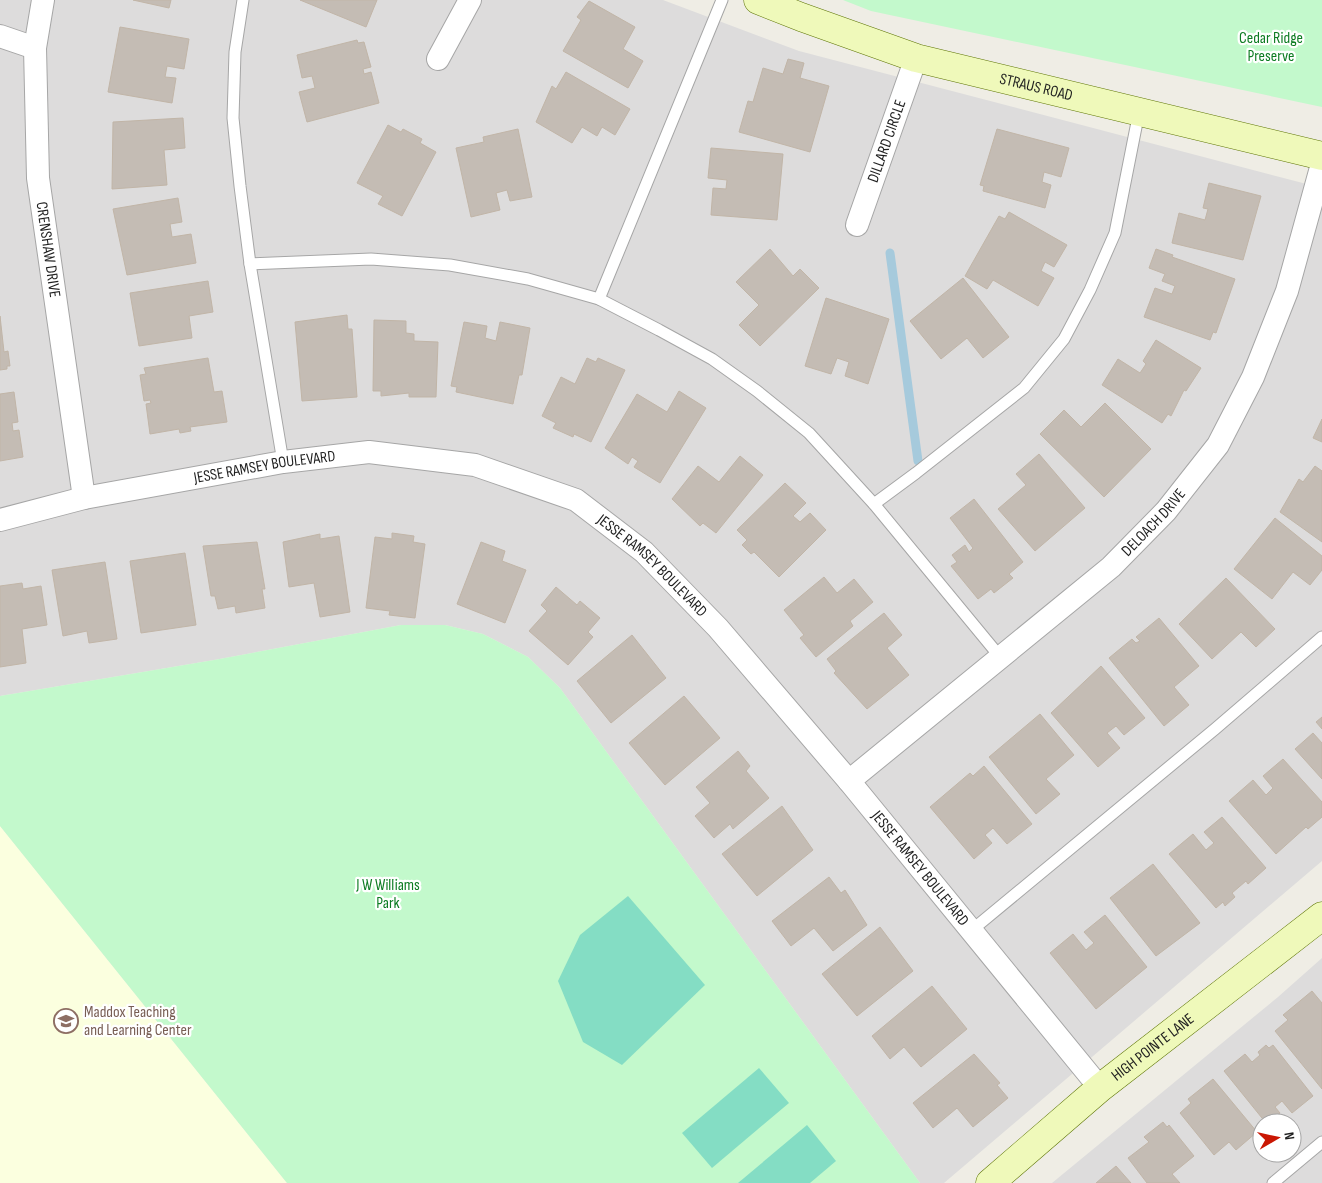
<svg xmlns="http://www.w3.org/2000/svg" width="1322" height="1183" font-family="'Sofia Sans Condensed',sans-serif">
<rect width="100%" height="100%" fill="#efede5"/>
<g fill="#dddcdc" fill-rule="evenodd">
<polygon points="0,0 663,0 799,51 1322,188 1322,861 944,1183 920,1183 560,688 528,657 483,634 445,625 401,625 214,660 0,696"/>
<path d="M 1322,958 L 1322,1183 L 1052,1183 L 1278,997 ZM 1262,1123 L 1292,1123 L 1292,1153 L 1262,1153 Z"/>
</g>
<polygon fill="#fbffdf" points="0,826 287,1183 0,1183"/>
<g fill="#c3f9cc">
<polygon points="843,0 1322,0 1322,107 871,11"/>
<polygon points="401,625 445,625 483,634 528,657 560,688 920,1183 287,1183 0,826 0,696 214,660"/>
</g>
<g fill="#84ddc4">
<polygon points="628,896 705,985 622,1065 583,1042 558,981 580,935"/>
<polygon points="759,1068 789,1103 712,1168 682,1133"/>
<polygon points="807,1125 836,1161 810,1183 738,1183"/>
</g>
<g fill="none" stroke-linecap="round" stroke-linejoin="round">
<polyline stroke="#a6cadc" stroke-width="9" points="890,253 918,461"/>
</g>
<g fill="#c4bcb4" stroke="#c1b5a7">
<polygon points="133,0 171,0 169,8"/>
<polygon points="300,0 377,0 366,27"/>
<polygon points="589,1 635,27 623,49 643,61 628,88 563,51 581,20 577,17"/>
<polygon points="120,27 189,39 184,69 167,66 165,77 176,78 172,103 108,92"/>
<polygon points="357,40 358,43 364,42 371,67 363,69 364,74 371,72 379,103 307,122 299,92 315,88 312,76 302,78 297,55"/>
<polygon points="788,59 804,63 800,78 829,86 810,152 739,132 748,101 753,102 763,68 783,74"/>
<polygon points="566,72 630,109 615,135 602,127 597,136 582,127 572,143 536,122 552,86 556,89"/>
<polygon points="183,118 185,148 164,150 167,185 112,189 113,122"/>
<polygon points="388,125 401,132 403,129 422,139 420,143 436,152 402,216 378,204 383,196 357,183"/>
<polygon points="518,129 532,197 510,201 507,190 496,193 500,210 471,217 456,148 484,142 483,137"/>
<polygon points="997,129 1069,148 1061,177 1044,172 1042,182 1051,185 1045,208 983,191 984,186 980,185"/>
<polygon points="711,148 783,154 777,220 711,215 713,188 726,189 727,180 708,178"/>
<polygon points="1209,183 1261,196 1243,260 1172,243 1179,213 1205,220 1208,209 1203,208"/>
<polygon points="178,198 182,222 170,224 172,237 191,234 196,263 127,275 113,209"/>
<polygon points="1009,212 1067,245 1054,267 1045,262 1041,271 1054,278 1038,306 993,280 987,289 965,276 999,216 1005,219"/>
<polygon points="770,249 793,276 800,269 819,288 760,346 739,325 759,305 736,282"/>
<polygon points="1156,249 1173,255 1172,257 1235,279 1216,333 1213,332 1210,340 1144,317 1155,288 1172,294 1175,286 1162,281 1165,274 1149,268"/>
<polygon points="963,278 1009,337 983,358 967,338 941,359 910,321"/>
<polygon points="208,281 213,312 189,316 192,338 139,346 130,293"/>
<polygon points="826,298 889,319 868,384 845,376 849,362 837,358 831,374 805,366"/>
<polygon points="347,315 348,329 352,329 357,397 302,401 295,322"/>
<polygon points="0,316 4,352 8,351 10,366 7,366 7,369 0,370"/>
<polygon points="374,320 406,321 406,333 414,334 414,341 438,342 436,397 409,397 409,393 381,396 381,391 373,391"/>
<polygon points="464,322 487,326 485,338 496,341 500,322 530,328 522,375 519,375 513,404 456,392 457,387 451,386"/>
<polygon points="1156,340 1201,368 1186,391 1184,390 1171,416 1168,414 1162,423 1102,385 1118,359 1140,373 1146,364 1143,361"/>
<polygon points="208,358 214,392 222,391 227,422 190,427 191,431 180,433 179,429 150,434 146,404 151,403 150,400 144,401 140,375 146,374 144,368"/>
<polygon points="587,358 596,362 598,358 625,370 591,442 574,434 573,437 553,428 556,423 542,416 561,377 575,384"/>
<polygon points="679,391 706,408 660,483 634,467 638,461 632,457 628,464 605,448 637,394 667,412"/>
<polygon points="14,392 18,422 12,423 13,431 19,430 23,457 0,461 0,394"/>
<polygon points="1105,403 1151,449 1104,497 1040,434 1064,410 1081,427"/>
<polygon points="1322,419 1322,442 1313,438"/>
<polygon points="1039,454 1085,508 1035,551 998,509 1026,485 1016,474"/>
<polygon points="740,456 763,475 716,533 703,523 700,526 672,499 698,466 719,482"/>
<polygon points="1315,466 1322,471 1322,542 1280,512 1299,479 1303,482"/>
<polygon points="785,483 806,503 793,516 800,522 810,513 826,530 779,577 754,552 751,554 742,545 747,540 737,530"/>
<polygon points="974,499 1023,562 1009,574 1013,578 994,593 991,589 978,599 951,566 957,562 952,555 965,545 969,552 973,548 950,518"/>
<polygon points="1275,518 1322,556 1322,570 1310,585 1293,572 1272,599 1234,569"/>
<polygon points="392,533 414,536 413,542 425,544 415,618 389,615 390,611 366,608 375,537 392,539"/>
<polygon points="320,534 320,539 339,536 350,612 320,617 314,583 289,587 283,542"/>
<polygon points="257,542 265,589 262,589 265,608 236,613 235,606 218,609 215,596 211,596 203,546"/>
<polygon points="481,542 505,551 502,561 526,570 505,623 457,604"/>
<polygon points="185,553 196,625 141,633 130,561"/>
<polygon points="105,562 117,639 89,643 87,631 63,636 52,570"/>
<polygon points="824,577 837,593 854,579 873,602 850,621 853,626 816,657 800,638 804,635 784,610"/>
<polygon points="1226,578 1275,629 1256,647 1241,632 1212,659 1179,624"/>
<polygon points="22,583 23,589 41,586 47,625 22,629 26,663 0,667 0,586"/>
<polygon points="556,587 577,605 580,601 600,618 588,632 593,637 568,665 529,631 547,611 541,605"/>
<polygon points="884,613 902,635 887,648 909,675 867,709 834,673 836,671 827,659"/>
<polygon points="1159,618 1199,666 1174,687 1189,705 1164,726 1109,658 1132,639 1136,643 1140,641 1136,637"/>
<polygon points="632,635 666,678 611,723 577,681"/>
<polygon points="1101,666 1145,718 1124,735 1116,726 1107,733 1120,748 1098,767 1051,713"/>
<polygon points="684,696 720,738 665,785 629,743"/>
<polygon points="1040,714 1074,755 1046,779 1060,794 1036,814 989,757"/>
<polygon points="1322,717 1322,729 1316,722"/>
<polygon points="1313,733 1322,743 1322,779 1295,749"/>
<polygon points="738,751 750,766 746,771 769,798 733,829 730,824 714,838 695,816 710,803 696,787"/>
<polygon points="1283,759 1322,802 1322,817 1308,829 1306,827 1276,854 1229,801 1253,780 1266,795 1273,788 1263,776"/>
<polygon points="984,766 1032,824 1007,844 993,828 985,835 992,843 974,859 930,807 970,773 973,776"/>
<polygon points="782,806 813,850 757,896 722,854"/>
<polygon points="1222,817 1266,868 1248,884 1246,881 1232,893 1235,897 1225,906 1223,902 1216,908 1169,854 1193,834 1206,850 1214,843 1204,832"/>
<polygon points="1153,864 1200,923 1156,956 1110,898"/>
<polygon points="829,877 841,893 845,890 867,925 833,951 814,928 791,946 772,921"/>
<polygon points="1105,915 1147,967 1096,1009 1050,953 1073,934 1086,950 1094,943 1084,932"/>
<polygon points="880,927 913,971 857,1016 822,974"/>
<polygon points="932,986 967,1029 921,1067 904,1047 890,1059 872,1036"/>
<polygon points="1312,991 1322,1003 1322,1089 1275,1031 1288,1020 1283,1015"/>
<polygon points="1266,1045 1269,1048 1273,1045 1313,1096 1292,1113 1282,1101 1275,1107 1280,1113 1268,1123 1266,1123 1224,1071 1245,1054 1252,1062 1260,1055 1258,1052"/>
<polygon points="974,1054 1000,1083 997,1085 1008,1098 973,1127 957,1108 933,1128 913,1103"/>
<polygon points="1213,1079 1257,1132 1236,1150 1229,1142 1214,1155 1180,1113 1191,1103 1188,1099"/>
<polygon points="1163,1122 1167,1127 1169,1125 1194,1156 1172,1174 1180,1183 1147,1183 1128,1158 1149,1142 1144,1137"/>
<polygon points="1116,1166 1131,1183 1096,1183"/>
</g>
<g fill="none" stroke-linecap="round" stroke-linejoin="round">
<defs>
<g id="lane">
<polyline points="243,0 235,52 233,118 240,186 250,264 283,462"/>
<polyline points="250,264 371,259 450,265 528,279 599,299 659,330 712,359 757,391 809,433 874,504 1001,658"/>
<polyline points="599,299 722,0"/>
<polyline points="874,504 916,473 1024,388 1064,339 1090,290 1115,233 1139,112"/>
<polyline points="972,930 1215,729 1322,637"/>
<polyline points="1273,1183 1322,1142"/>
</g>
<g id="street">
<path id="s1" d="M 43,0 L 35,48 L 38,178 L 84,498"/>
<polyline points="0,36 35,48"/>
<polyline points="438,59 470,0"/>
<path id="s2" d="M 857,225 L 916,58"/>
<path id="s3" d="M 0,520 L 84,498 L 283,462 L 369,452 L 475,465 L 576,500 L 644,552 L 718,628 L 849,781 L 1100,1088"/>
<path id="s4" d="M 849,781 L 1111,567 L 1166,511 L 1218,445 L 1253,377 L 1287,291 L 1322,164"/>
</g>
<g id="secondary">
<path id="s5" d="M 758,0 L 801,17 L 916,58 L 1322,156"/>
<path id="s6" d="M 990,1183 L 1100,1088 L 1322,916"/>
</g>
</defs>
<use href="#lane" stroke="#a6a6a6" stroke-width="13"/>
<use href="#street" stroke="#a6a6a6" stroke-width="24"/>
<use href="#secondary" stroke="#5e7506" stroke-width="29"/>
<use href="#lane" stroke="#fff" stroke-width="11"/>
<use href="#street" stroke="#fff" stroke-width="22"/>
<use href="#secondary" stroke="#eff9ba" stroke-width="28"/>
</g>
<defs>
<symbol id="school-ring" viewBox="-11 -11 22 22"><circle r="9.5" fill="#fff" stroke="#8d6e63" stroke-width="1.5"/><path d="M0-5L7-2L0 1L-7-2ZM-4 1L0 2.5L4 1V4Q0 6-4 4Z" fill="#8d6e63"/></symbol>
</defs>
<g fill-rule="evenodd">
<use href="#school-ring" x="52" y="1007" width="28" height="28"/>
</g>
<g text-anchor="middle" dominant-baseline="central" stroke-width="4.5" stroke-linejoin="round" paint-order="stroke">
<g font-size="16" fill="#0d7c22" stroke="#fff">
<text x="1271" y="38">Cedar Ridge<tspan x="1271" dy="18">Preserve</tspan></text>
<text x="388" y="885">J W Williams<tspan x="388" dy="18">Park</tspan></text>
</g>
<g font-size="16" fill="#1f1f1f" stroke="#fff">
<text stroke="none"><textPath href="#s5" startOffset="292">STRAUS ROAD</textPath></text>
<text stroke="none"><textPath href="#s2" startOffset="89">DILLARD CIRCLE</textPath></text>
<text stroke="none"><textPath href="#s1" startOffset="251">CRENSHAW DRIVE</textPath></text>
<text stroke="none"><textPath href="#s3" startOffset="270">JESSE RAMSEY BOULEVARD</textPath></text>
<text stroke="none"><textPath href="#s4" startOffset="400">DELOACH DRIVE</textPath></text>
<text stroke="none"><textPath href="#s3" startOffset="690">JESSE RAMSEY BOULEVARD</textPath></text>
<text stroke="none"><textPath href="#s3" startOffset="1095">JESSE RAMSEY BOULEVARD</textPath></text>
<text stroke="none"><textPath href="#s6" startOffset="212">HIGH POINTE LANE</textPath></text>
</g>
<g font-size="16" fill="#785e54" stroke="#fff" text-anchor="start">
<text x="84" y="1012">Maddox Teaching<tspan x="84" dy="18">and Learning Center</tspan></text>
</g>
</g>
<g transform="translate(1277 1138) rotate(81)"><circle r="24" fill="#ffffff" stroke="#a5a5a5"/>
<path d="M0-4L9 19L0 12L-9 19Z" fill="#ca1703"/>
<text y="-8" font-size="14" font-weight="bold" text-anchor="middle" fill="#1f1f1f">N</text>
</g>
</svg>
